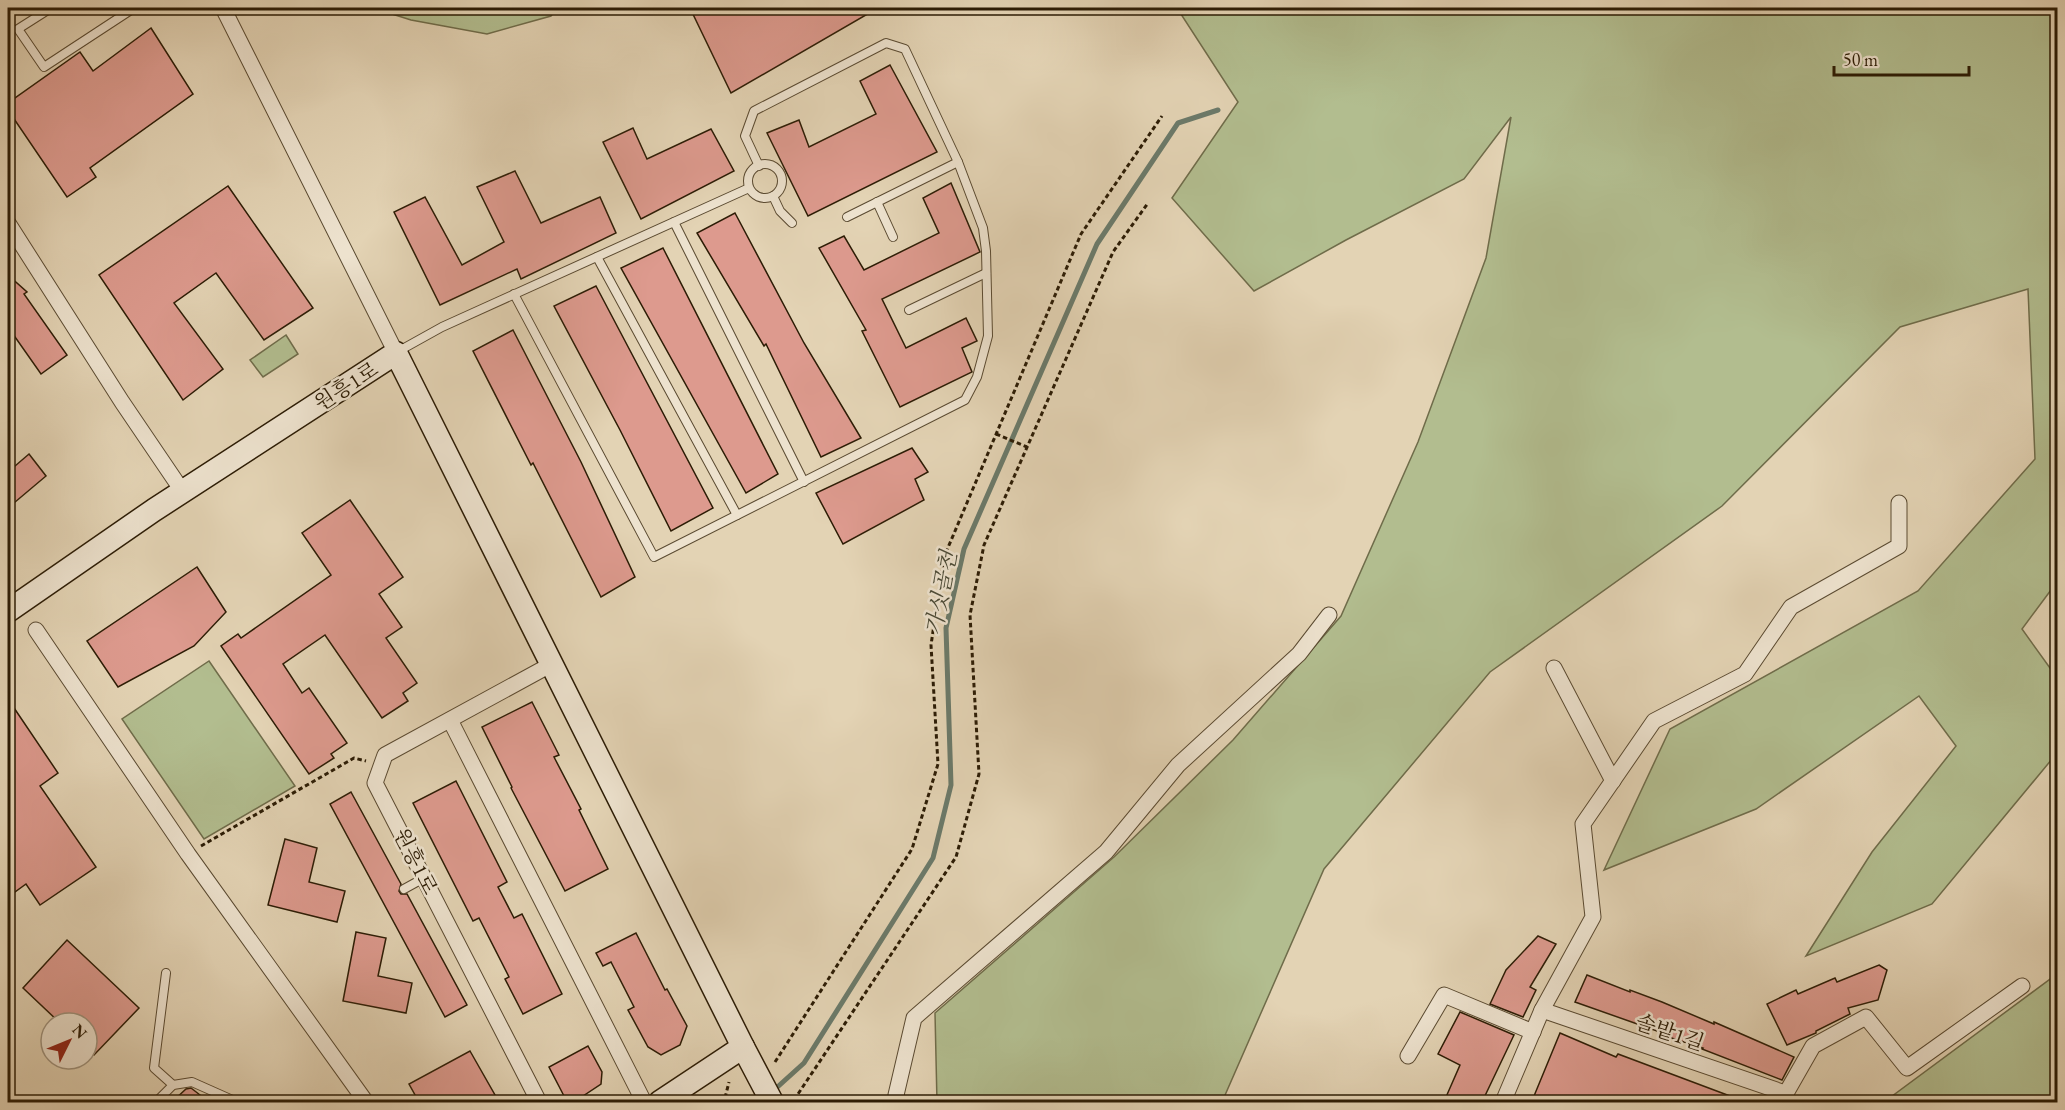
<svg xmlns="http://www.w3.org/2000/svg" width="2065" height="1110" font-family="'EB Garamond','Noto Serif KR',serif">
<rect width="100%" height="100%" fill="#e3d3b4"/>
<filter id="stains"><feTurbulence type="fractalNoise" baseFrequency=".00333" numOctaves="4"/><feColorMatrix values="0 0 0 0 .2 0 0 0 0 .09 0 0 0 0 .02 0 0 0 .5 -.17"/></filter>
<radialGradient id="worn" r=".72"><stop offset=".6" stop-color="#630" stop-opacity="0"/><stop offset="1" stop-color="#630" stop-opacity=".3"/></radialGradient>
<g fill="#b2bd8f" stroke="#6f6c4a" stroke-width="1.5">
<polygon points="373,8 557,8 551,16 487,34 411,20"/>
<polygon points="1177,8 2057,8 2057,588 2051,590 2022,629 2050,668 2057,665 2057,753 1932,904 1806,956 1872,852 1956,746 1919,696 1756,809 1604,870 1670,729 1918,591 2035,459 2028,289 1900,327 1722,506 1490,672 1324,869 1222,1102 937,1102 935,1013 1114,857 1233,740 1341,616 1418,442 1486,258 1511,117 1464,179 1346,240 1254,291 1172,198 1238,102"/>
<polygon points="286,335 298,354 263,377 250,360"/>
<polygon points="209,661 295,786 204,839 122,719"/>
<polygon points="2057,974 2057,1102 1883,1102 1884,1102"/>
</g>
<g fill="none" stroke-linecap="round" stroke-linejoin="round">
<polyline stroke="#6b7a6a" stroke-width="5" points="773,1091 804,1063 933,858 951,785 946,628 964,549 1097,244 1178,123 1218,110"/>
</g>
<g fill="#dd9a8e" stroke="#2c1c05" stroke-width="1.5">
<polygon points="690,8 878,8 731,93"/>
<polygon points="151,28 193,94 90,168 96,177 67,197 8,110 8,103 80,52 93,71"/>
<polygon points="890,65 937,152 808,216 767,133 799,120 809,147 876,114 860,81"/>
<polygon points="633,128 647,159 711,129 734,171 641,219 603,142"/>
<polygon points="515,171 541,223 600,197 616,233 521,279 517,269 440,305 394,212 425,197 462,265 504,242 477,187"/>
<polygon points="951,183 980,252 882,299 906,348 966,318 977,341 962,348 972,372 900,407 862,331 866,330 819,248 844,236 864,270 939,233 923,198"/>
<polygon points="228,186 313,308 264,340 216,273 174,303 223,369 183,400 99,275"/>
<polygon points="735,213 804,343 861,438 821,457 766,344 764,346 697,233"/>
<polygon points="663,248 778,474 746,493 621,268"/>
<polygon points="8,275 27,292 24,294 67,355 41,374 8,327"/>
<polygon points="596,286 713,508 671,531 620,430 554,306"/>
<polygon points="513,330 581,462 635,577 601,597 533,463 531,465 473,351"/>
<polygon points="912,448 928,472 915,479 924,500 843,544 816,493"/>
<polygon points="29,454 46,476 8,508 8,472"/>
<polygon points="350,500 403,577 379,594 402,627 386,638 417,683 403,693 408,701 382,718 325,635 283,664 302,693 309,688 347,743 331,754 334,758 309,774 221,646 238,634 241,638 331,575 302,533"/>
<polygon points="197,567 226,612 194,646 118,687 87,641"/>
<polygon points="8,699 58,773 40,786 96,867 40,905 26,884 8,897"/>
<polygon points="532,702 559,755 554,757 581,809 579,810 608,869 565,891 511,788 512,787 482,727"/>
<polygon points="456,781 507,882 498,887 514,918 522,914 562,994 523,1014 505,979 509,977 479,918 473,921 413,803"/>
<polygon points="351,792 401,884 399,891 401,894 407,894 467,1005 445,1017 330,804"/>
<polygon points="285,839 317,848 309,882 345,891 337,922 268,905"/>
<polygon points="356,932 386,938 378,976 412,983 406,1013 343,1001"/>
<polygon points="636,933 665,990 667,989 687,1026 680,1045 661,1055 648,1047 628,1010 634,1007 611,962 603,966 596,953"/>
<polygon points="1538,936 1556,944 1530,987 1536,990 1523,1017 1490,1004 1506,970"/>
<polygon points="67,940 139,1008 94,1055 87,1048 87,1023 60,1023 23,988"/>
<polygon points="1879,965 1887,970 1878,1000 1848,1008 1850,1014 1816,1031 1816,1033 1787,1045 1767,1004 1796,990 1798,994 1835,978 1837,982"/>
<polygon points="1587,975 1630,992 1630,990 1662,1002 1714,1024 1714,1022 1794,1057 1782,1080 1702,1049 1703,1048 1659,1034 1660,1032 1575,1002"/>
<polygon points="1460,1012 1514,1035 1482,1102 1458,1102 1446,1097 1460,1065 1438,1054"/>
<polygon points="1560,1033 1616,1057 1618,1054 1746,1102 1549,1102 1534,1096"/>
<polygon points="588,1046 602,1072 601,1084 577,1100 564,1096 549,1067"/>
<polygon points="470,1051 499,1102 419,1102 409,1084"/>
<polygon points="191,1088 209,1102 172,1102 186,1089"/>
</g>
<g fill="none" stroke-linecap="round" stroke-linejoin="round">
<defs>
<g id="lane">
<polyline points="51,8 18,29 44,67 134,8"/>
<circle cx="765" cy="181" r="17"/>
<polyline points="773,196 780,211 792,223"/>
<polyline points="877,202 893,237"/>
<polyline points="847,217 958,162"/>
<polyline points="674,222 804,482"/>
<polyline points="597,257 737,515"/>
<polyline points="514,294 654,557 965,400 977,377 988,336 986,251 983,228 958,162 905,49 886,43 754,111 745,136 759,166"/>
<polyline points="909,310 986,273"/>
<polyline points="397,352 442,327 749,188"/>
<polyline points="404,889 424,878"/>
<polyline points="166,973 154,1068 173,1085"/>
<polyline points="156,1102 173,1085 192,1082 237,1102"/>
</g>
<g id="street">
<polyline points="223,8 396,353"/>
<polyline points="8,223 122,402 183,492"/>
<polyline points="36,630 188,854 366,1102"/>
<polyline points="1554,668 1613,781"/>
<polyline points="450,720 644,1102"/>
<polyline points="1542,1010 1785,1093"/>
<polyline points="1408,1056 1444,995 1533,1032"/>
<polyline points="539,1102 375,783 385,755 552,664"/>
<polyline points="899,1102 896,1095 914,1018 1106,852 1178,765 1299,654 1329,615"/>
<polyline points="1503,1102 1542,1010 1593,917 1583,824 1654,721 1745,674 1791,607 1899,546 1899,503"/>
<polyline points="1781,1102 1813,1046 1866,1017 1907,1068 2022,986"/>
</g>
<g id="secondary">
<polyline points="8,611 154,510 396,353 743,1047 772,1102"/>
<polyline points="660,1102 743,1047"/>
</g>
</defs>
<use href="#lane" stroke="#5a4a31" stroke-width="10"/>
<use href="#street" stroke="#5a4a31" stroke-width="17"/>
<use href="#secondary" stroke="#2c1c05" stroke-width="25"/>
<g stroke="#2c1c05" stroke-width="3" stroke-dasharray="4.5 3" stroke-linecap="butt">
<polyline points="996,434 1027,447"/>
<polyline points="201,846 354,758 366,761"/>
<polyline points="775,1062 912,849 938,764 931,645 944,557 1081,234 1162,116"/>
<polyline points="794,1100 956,857 979,774 970,615 984,545 1113,252 1148,203"/>
<polyline points="719,1102 725,1098 729,1082"/>
</g>
<use href="#lane" stroke="#ede2ce" stroke-width="8"/>
<use href="#street" stroke="#ede2ce" stroke-width="15"/>
<use href="#secondary" stroke="#ede2ce" stroke-width="22"/>
</g>
<g text-anchor="middle" dominant-baseline="central" stroke-width="5" stroke-linejoin="round" paint-order="stroke">
<g font-size="21" fill="#2c1c05" stroke="#ede2ce">
<text transform="translate(346 386) rotate(-33)">원흥1로</text>
<text transform="translate(416 861) rotate(63)">원흥1로</text>
<text transform="translate(1670 1032) rotate(19)">솔밭1길</text>
</g>
<g font-size="22" font-style="italic" fill="#4c4b37" stroke="#ede2ce">
<text transform="translate(941 593) rotate(-79)">가싯골천</text>
</g>
</g>
<rect width="2065" height="1110" fill="none" stroke="#e3d3b4" stroke-width="30"/>
<rect x="9" y="9" width="2047" height="1092" fill="none" stroke="#2c1c05" stroke-width="3"/>
<rect x="15" y="15" width="2035" height="1080" fill="none" stroke="#2c1c05" stroke-width="1.5"/>
<g transform="translate(69 1041) rotate(47)"><circle r="28" fill="#ede2ce" stroke="#a0937e" stroke-width="1.5"/>
<path d="M0-4.5L10 22L0 15L-10 22Z" fill="#8f2418"/>
<text y="-9" font-size="16" font-weight="bold" text-anchor="middle" fill="#2c1c05">N</text>
</g>
<path d="M1834 66v9h135v-9" fill="none" stroke="#2c1c05" stroke-width="3"/>
<text x="1843" y="66" font-size="18" fill="#2c1c05" stroke="#ede2ce" stroke-width="4.5" paint-order="stroke">50 m</text>
<rect width="100%" height="100%" filter="url(#stains)"/>
<rect width="100%" height="100%" fill="url(#worn)"/>
</svg>
